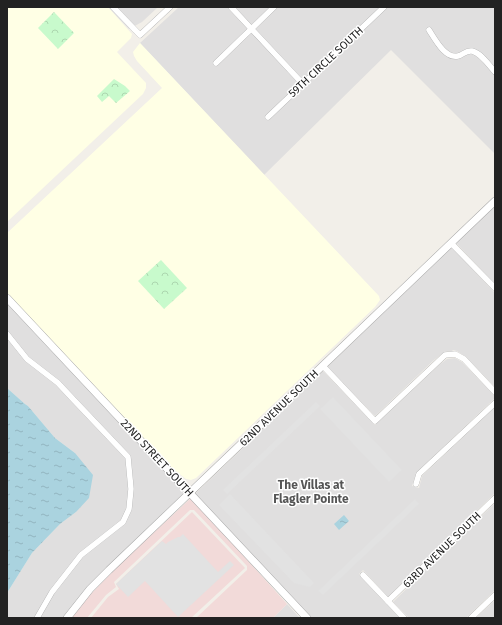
<svg xmlns="http://www.w3.org/2000/svg" width="502" height="625" font-family="'Fira Sans',sans-serif">
<defs>
<pattern id="park-crowns" width="20" height="18" patternUnits="userSpaceOnUse"><rect width="20" height="18" fill="#c8facc"/><path d="M2 6a3 3 0 1 1 6 0M12 15a3 3 0 1 1 6 0" fill="none" stroke="#acd6af"/></pattern>
<pattern id="water-ripples" width="26" height="14" patternUnits="userSpaceOnUse"><rect width="26" height="14" fill="#aad3df"/><path d="M2 4q2-2 4 0t4 0M15 11q2-2 4 0t4 0" fill="none" stroke="#92b5bf"/></pattern>
</defs>
<rect width="100%" height="100%" fill="#f2efe9"/>
<g fill="#e0dfdf">
<polygon points="108,7 158,7 142,22 129,29"/>
<polygon points="179,7 495,7 495,154 391,50 264,175 140,43"/>
<polygon points="495,206 495,284 456,243"/>
<polygon points="452,247 495,293 495,387 466,357 457,351 453,350 452,351 444,352 434,360 375,416 327,367"/>
<polygon points="7,302 185,492 88,586 63,618 7,618 7,593 32,553 60,524 76,512 75,453 55,438 28,406 25,404 7,388"/>
<polygon points="455,358 462,362 495,396 495,398 417,472 412,486 419,488 422,476 495,407 495,493 388,597 363,570 359,574 400,618 310,618 195,494 323,371 375,425 439,365 447,359"/>
<polygon points="495,503 495,590 466,618 409,618 393,602"/>
<polygon points="495,600 495,618 476,618"/>
<polygon points="287,604 300,618 273,618"/>
</g>
<g fill="#f2dad9">
<polygon points="191,498 287,604 273,618 196,618 247,570 247,566 194,510 190,510 114,582 116,587 106,595 87,618 72,618 86,599 121,563"/>
<polygon points="192,512 245,568 191,618 91,618 108,597 119,589 116,584"/>
</g>
<g fill="#ffffe5">
<polygon points="7,7 108,7 132,34 131,38 117,52 146,83 146,88 143,94 7,222"/>
<polygon points="140,43 379,296 380,300 375,307 196,478 191,480 186,479 172,468 7,293 7,233 162,88 137,61 134,56 133,52"/>
</g>
<g fill="url(#park-crowns)">
<polygon points="54,12 74,33 58,49 38,28"/>
<polygon points="114,79 125,86 130,91 116,103 109,96 102,102 97,96"/>
<polygon points="161,260 187,288 164,309 138,281"/>
</g>
<g fill="#e2e2e2">
<polygon points="333,397 402,470 389,482 320,409"/>
<polygon points="316,402 320,406 227,494 223,490"/>
<polygon points="230,494 314,583 310,587 294,583 219,505"/>
<polygon points="415,499 419,504 323,595 318,591"/>
<polygon points="183,534 218,572 230,561 234,565 178,617 145,581 128,597 116,584 162,541 166,544 168,542 178,537 180,537"/>
</g>
<g fill="url(#water-ripples)">
<polygon points="7,388 25,404 28,406 55,438 75,453 93,475 89,498 76,512 60,524 32,553 7,593"/>
<polygon points="344,515 349,521 339,530 334,524"/>
</g>
<g fill="none" stroke-linecap="round" stroke-linejoin="round">
<defs>
<g id="minor">
<polyline points="113,7 140,35 170,7"/>
<polyline points="231,7 303,84"/>
<path d="M 429,30 C 435,39 445,59 458,56 C 463,55 466,50 472,51 C 481,53 489,65 495,72"/>
<polyline points="216,63 274,7"/>
<polyline points="268,117 384,7"/>
<polyline points="451,243 495,288"/>
<polyline points="7,334 27,359 58,383 72,398 128,457 131,489 129,509 123,522 81,555 52,592 37,618"/>
<polyline points="323,366 375,421 445,355 455,354 464,359 495,392"/>
<polyline points="416,484 419,474 495,403"/>
<polyline points="363,575 404,618"/>
<polyline points="388,601 495,498"/>
<polyline points="471,618 495,595"/>
</g>
<g id="tertiary">
<polyline points="7,298 307,618"/>
<polyline points="67,618 90,589 109,570 495,201"/>
</g>
</defs>
<use href="#minor" stroke="#a9a9a9" stroke-width="6"/>
<use href="#tertiary" stroke="#a9a9a9" stroke-width="8"/>
<use href="#minor" stroke="#fff" stroke-width="5.5"/>
<use href="#tertiary" stroke="#fff" stroke-width="7"/>
</g>
<g text-anchor="middle" dominant-baseline="central" stroke-width="3" stroke-linejoin="round" paint-order="stroke">
<g font-size="11" fill="#222" stroke="#fff">
<text transform="translate(326 62) rotate(-43)">59TH CIRCLE SOUTH</text>
<text transform="translate(279 408) rotate(-44)">62ND AVENUE SOUTH</text>
<text transform="translate(157 458) rotate(47)">22ND STREET SOUTH</text>
<text transform="translate(442 550) rotate(-44)">63RD AVENUE SOUTH</text>
</g>
<g font-size="12" font-weight="bold" fill="#555" stroke="#fff">
<text x="311" y="485">The Villas at<tspan x="311" dy="14">Flagler Pointe</tspan></text>
</g>
</g>
<rect width="502" height="625" fill="none" stroke="#222222" stroke-width="16"/>
</svg>
